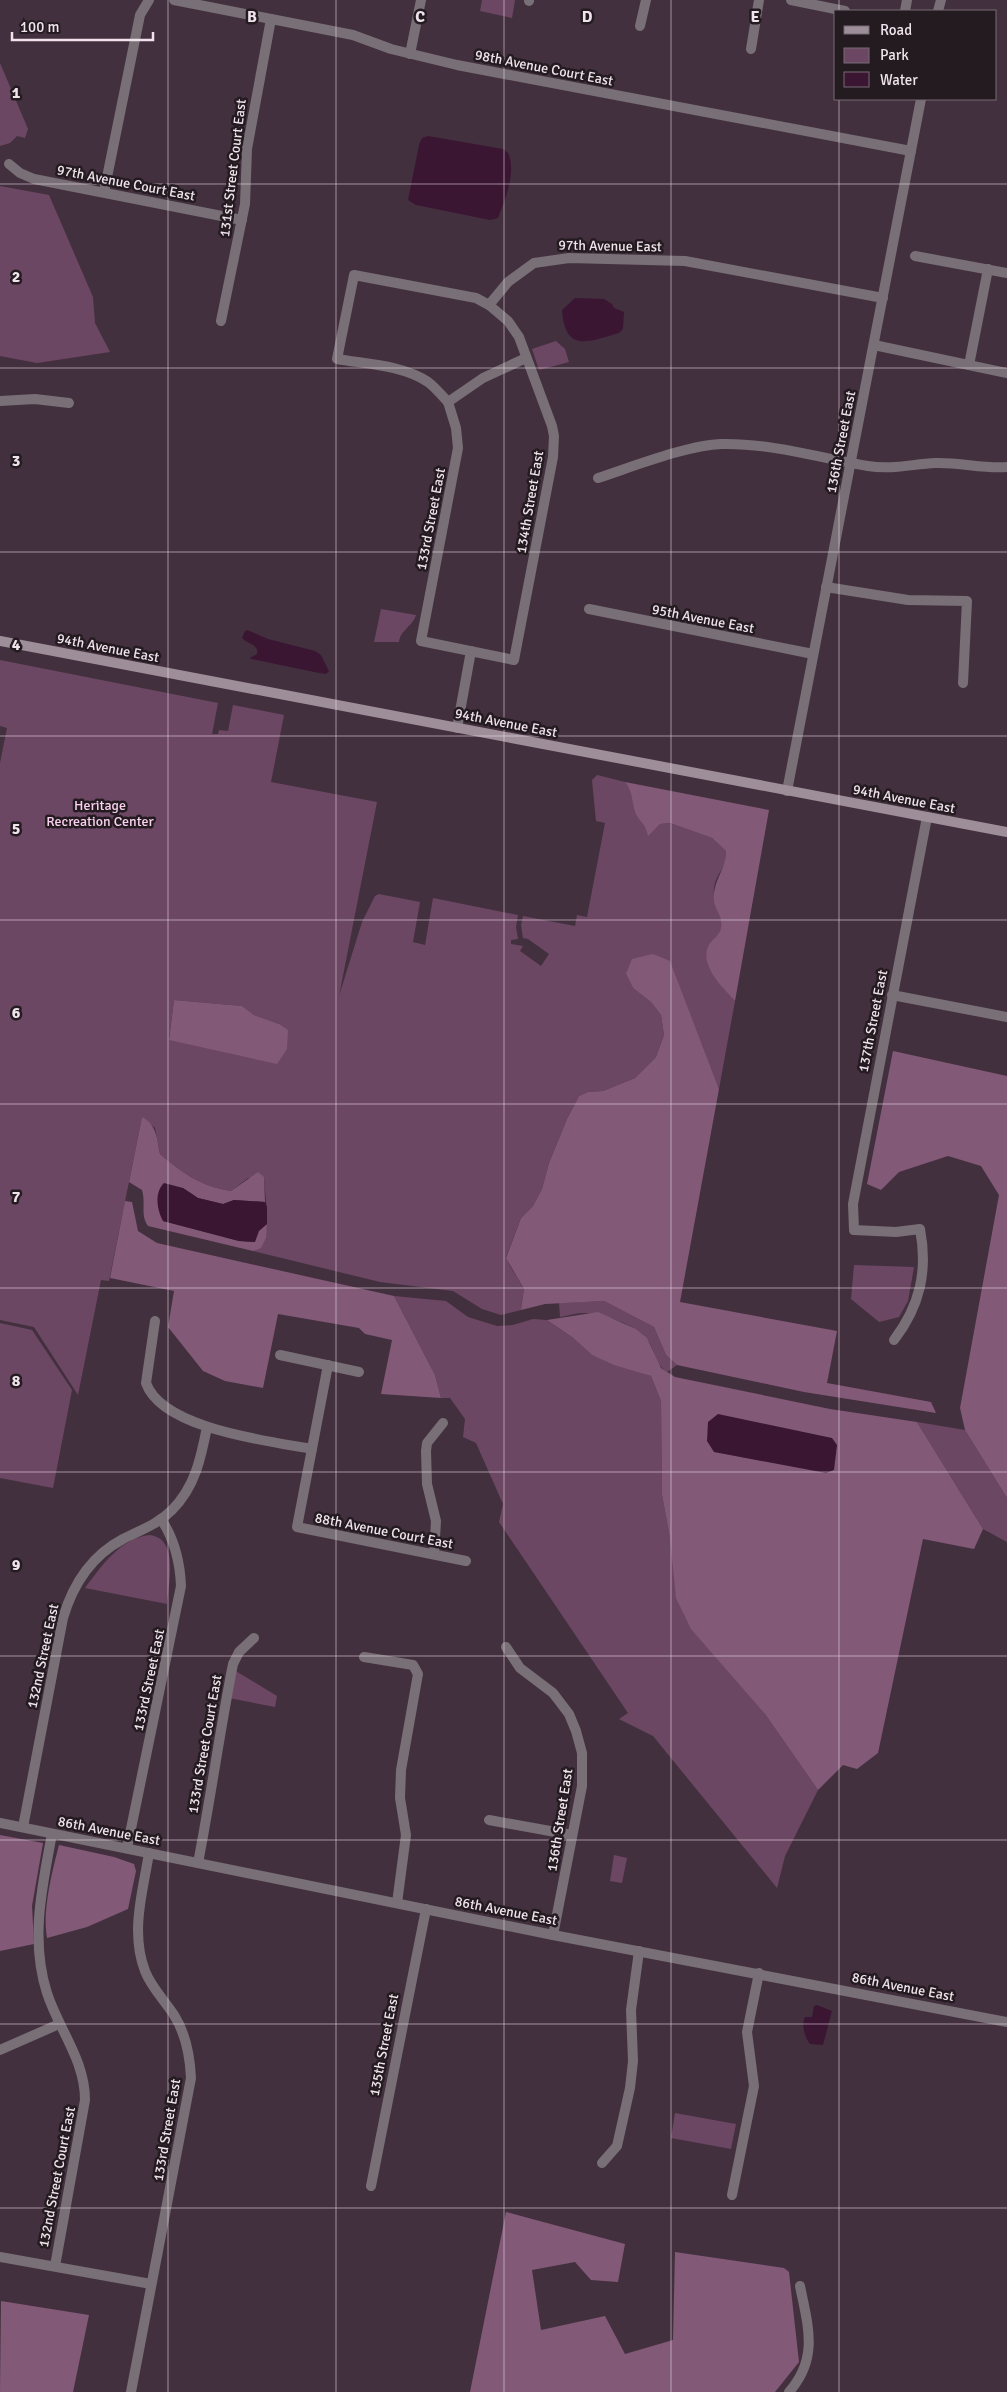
<svg xmlns="http://www.w3.org/2000/svg" width="1007" height="2392" font-family="Signika,sans-serif">
<rect width="100%" height="100%" fill="#43303e"/>
<g fill="#6c4763" fill-rule="evenodd">
<polygon points="482,0 515,0 512,18 480,11"/>
<polygon points="0,63 28,129 25,138 17,136 10,143 0,146"/>
<polygon points="0,186 49,195 93,297 95,323 110,352 37,363 0,356"/>
<polygon points="556,341 565,349 569,362 539,370 532,349"/>
<path d="M 381,609 L 416,615 C 413,626 401,629 399,642 L 374,642 Z"/>
<path d="M 0,660 L 218,703 L 212,734 L 218,734 L 219,730 L 228,731 L 233,705 L 284,715 L 271,782 L 377,802 L 339,996 L 362,922 L 375,896 L 379,894 L 420,902 L 413,942 L 425,945 L 433,898 L 518,915 L 516,927 L 518,939 L 511,940 L 511,944 L 523,946 L 520,951 L 541,966 L 549,954 L 528,939 L 523,938 L 521,925 L 523,916 L 575,926 L 577,915 L 587,917 L 605,823 L 596,821 L 592,780 L 597,775 L 625,782 L 632,790 L 637,815 L 645,824 L 648,835 L 660,824 L 670,823 L 712,838 L 726,851 C 726,868 720,869 715,883 C 709,903 727,917 720,932 C 717,937 711,943 708,947 L 723,988 L 735,1001 L 719,1089 L 670,962 L 626,974 L 633,988 L 651,1002 L 661,1015 L 664,1035 L 656,1057 L 635,1078 L 603,1091 L 588,1092 L 579,1096 L 567,1119 L 549,1163 L 542,1189 L 533,1206 L 521,1218 L 506,1257 L 510,1266 L 524,1289 L 521,1310 L 501,1315 L 482,1309 L 453,1291 L 380,1282 L 253,1251 L 261,1247 C 272,1225 265,1201 264,1177 L 248,1178 L 231,1191 C 200,1186 184,1174 160,1154 L 155,1128 L 142,1117 L 109,1281 L 101,1280 L 78,1395 L 34,1327 L 0,1320 L 0,763 L 7,728 L 0,726 ZM 174,1000 L 242,1006 L 254,1015 L 279,1024 L 169,1039 Z"/>
<polygon points="854,1265 914,1267 908,1301 899,1317 879,1322 851,1299"/>
<polygon points="394,1296 446,1301 468,1317 497,1326 513,1325 533,1319 547,1320 572,1337 592,1355 651,1376 661,1401 662,1495 670,1538 765,1714 818,1790 785,1856 777,1888 653,1736 619,1719 628,1713 499,1522 503,1504 476,1443 463,1437 465,1419 450,1398 441,1398 435,1375"/>
<path d="M 604,1301 L 654,1327 L 666,1355 L 677,1365 L 667,1372 C 655,1364 655,1350 647,1339 C 637,1325 600,1312 583,1313 C 575,1313 567,1316 560,1317 L 559,1303 Z"/>
<polygon points="0,1323 32,1330 72,1390 53,1488 0,1478"/>
<polygon points="917,1422 965,1430 1007,1498 1007,1542 983,1529"/>
<path d="M 150,1535 C 179,1539 169,1583 167,1604 L 85,1588 C 102,1566 120,1538 150,1535 Z"/>
<polygon points="234,1670 277,1696 275,1707 229,1698"/>
<polygon points="614,1855 627,1858 622,1883 610,1881"/>
<polygon points="675,2113 736,2124 731,2149 671,2138"/>
</g>
<g fill="#835978">
<path d="M 625,782 L 769,810 L 735,1001 C 723,988 700,966 708,947 C 710,940 720,936 721,928 C 723,914 714,910 714,899 C 713,880 726,870 726,851 L 712,838 L 670,823 L 660,824 L 648,836 C 645,822 641,824 636,814 C 631,802 634,793 625,782 Z"/>
<polygon points="653,954 670,961 719,1089 680,1302 837,1331 827,1383 931,1402 936,1413 804,1392 677,1365 666,1355 654,1327 604,1301 545,1304 521,1310 524,1289 506,1258 521,1218 533,1206 542,1189 549,1163 567,1119 579,1096 588,1092 603,1091 635,1078 656,1057 664,1035 661,1015 651,1002 633,988 626,974 632,959"/>
<polygon points="174,1000 242,1006 254,1015 279,1024 288,1030 287,1049 277,1064 169,1040"/>
<polygon points="893,1051 1007,1076 1007,1498 965,1430 960,1408 999,1195 981,1166 948,1156 899,1172 881,1190 867,1184"/>
<path d="M 142,1117 C 157,1125 157,1139 160,1154 C 184,1174 200,1186 231,1191 L 258,1172 L 264,1177 L 265,1202 L 234,1200 L 223,1204 L 198,1198 L 183,1188 L 163,1221 L 239,1241 L 254,1242 L 258,1231 L 267,1224 L 266,1238 L 261,1248 L 253,1251 L 148,1226 C 140,1215 146,1203 142,1190 L 129,1182 Z"/>
<polygon points="125,1201 132,1202 138,1231 157,1243 394,1296 435,1375 441,1398 381,1394 392,1340 365,1334 359,1328 278,1314 263,1388 225,1381 203,1371 168,1327 174,1291 110,1278"/>
<polygon points="598,1312 636,1329 647,1338 661,1368 675,1377 830,1409 917,1422 983,1529 974,1549 923,1539 878,1753 857,1769 843,1765 818,1790 765,1714 691,1629 676,1598 670,1538 662,1495 661,1401 651,1376 614,1365 592,1355 572,1337 547,1320"/>
<polygon points="0,1835 43,1843 32,1906 34,1944 0,1951"/>
<path d="M 59,1845 L 114,1857 L 134,1864 L 136,1871 L 128,1909 L 87,1927 L 47,1938 C 42,1911 52,1872 59,1845 Z"/>
<polygon points="506,2212 625,2244 618,2282 591,2280 575,2262 532,2270 541,2330 605,2316 625,2354 673,2340 675,2252 784,2268 789,2272 799,2362 775,2392 470,2392"/>
<polygon points="1,2301 89,2315 73,2392 0,2392"/>
</g>
<g fill="#3a1633">
<path d="M 428,136 L 503,149 L 508,153 C 517,171 505,200 498,218 L 490,220 L 416,205 L 408,200 L 419,145 L 422,138 Z"/>
<path d="M 575,298 L 604,299 L 612,304 L 614,308 L 624,312 L 623,329 L 619,333 C 588,342 565,353 562,310 Z"/>
<path d="M 247,630 L 268,639 L 315,651 L 321,655 L 329,671 L 326,674 L 319,673 L 251,659 L 250,658 L 257,654 C 259,644 247,644 242,638 L 245,631 Z"/>
<path d="M 164,1183 L 183,1188 L 198,1198 L 223,1204 L 234,1200 L 265,1202 L 267,1207 L 267,1224 L 259,1231 L 255,1242 L 239,1241 L 163,1221 C 157,1210 154,1193 164,1183 Z"/>
<polygon points="718,1414 832,1438 837,1445 834,1470 826,1473 714,1452 707,1441 708,1422"/>
<path d="M 817,2005 L 832,2011 L 823,2045 L 810,2044 C 805,2038 801,2025 805,2017 L 812,2017 L 814,2006 Z"/>
</g>
<g fill="none" stroke-linecap="round" stroke-linejoin="round">
<g stroke="#796f76" stroke-width="10">
<polyline points="174,0 353,35 391,49 457,65 911,151"/>
<polyline points="791,0 845,11"/>
<polyline points="529,1 529,0"/>
<polyline points="905,11 907,0"/>
<polyline points="640,26 646,0"/>
<polyline points="751,49 759,0"/>
<polyline points="410,54 421,0"/>
<polyline points="9,164 20,173 34,179 242,220"/>
<polyline points="104,192 140,15 149,0"/>
<polyline points="915,256 1007,273"/>
<polyline points="221,321 245,204 247,149 271,19"/>
<polyline points="874,345 1007,373"/>
<path d="M 526,358 L 483,378 L 448,402 C 442,396 436,388 428,382 C 403,365 365,364 337,359 L 354,275 L 476,298 L 489,305 L 508,282 L 534,263 L 569,258 L 685,261 L 883,298"/>
<polyline points="969,365 988,269"/>
<polyline points="0,401 35,399 69,403"/>
<polyline points="448,402 456,428 458,448 421,641 514,660 553,457 554,436 552,426 519,337 508,321 489,305"/>
<path d="M 598,478 C 632,467 687,445 722,444 C 771,443 820,458 868,466 C 891,470 913,464 935,463 C 960,462 983,469 1007,467"/>
<polyline points="826,587 908,600 967,601 963,683"/>
<polyline points="589,609 813,654"/>
<polyline points="457,728 471,651"/>
<polyline points="892,995 1007,1017"/>
<path d="M 155,1321 L 146,1383 C 162,1429 269,1441 312,1449"/>
<path d="M 894,1340 C 920,1306 928,1271 920,1229 L 896,1232 L 854,1230 L 853,1204 L 927,817"/>
<polyline points="280,1355 359,1372"/>
<polyline points="328,1365 297,1527 466,1561"/>
<polyline points="434,1554 436,1521 427,1484 426,1451 427,1443 443,1423"/>
<polyline points="506,1647 520,1668 553,1693 569,1714 576,1731 582,1753 582,1786 553,1935"/>
<polyline points="364,1657 413,1665 418,1674 401,1770 400,1798 406,1835 397,1903"/>
<polyline points="489,1820 572,1835"/>
<path d="M 23,1827 L 63,1618 C 73,1584 91,1556 123,1539 C 141,1530 158,1524 172,1510 C 195,1487 201,1458 207,1427"/>
<path d="M 52,1834 C 42,1887 30,1940 47,1993 C 59,2030 85,2060 85,2100 L 55,2266"/>
<path d="M 127,1848 L 181,1586 C 180,1562 175,1540 161,1519"/>
<path d="M 198,1863 C 211,1796 220,1730 233,1664 L 239,1652 L 254,1638"/>
<polyline points="0,2050 59,2024"/>
<polyline points="602,2163 617,2146 630,2088 633,2061 631,2010 639,1951"/>
<polyline points="371,2186 426,1909"/>
<polyline points="732,2195 754,2086 747,2032 759,1973"/>
<polyline points="0,2257 151,2284"/>
<path d="M 131,2392 L 191,2078 C 190,2056 186,2034 174,2015 C 165,2001 151,1987 145,1971 C 130,1932 143,1891 149,1853"/>
<path d="M 789,2392 C 819,2358 808,2326 800,2286"/>
</g>
<g stroke="#796f76" stroke-width="10">
<polyline points="938,11 941,0"/>
<polyline points="787,791 921,99"/>
<polyline points="0,1823 553,1935 1007,2022"/>
</g>
<polyline stroke="#9e8e99" stroke-width="10" points="0,641 1007,832"/>
</g>
<path fill="none" stroke="#f0e3ec" stroke-width="1" stroke-opacity="0.55" d="M 168,0 L 168,2392M 336,0 L 336,2392M 504,0 L 504,2392M 671,0 L 671,2392M 839,0 L 839,11M 839,99 L 839,2392M 0,184 L 1007,184M 0,368 L 1007,368M 0,552 L 1007,552M 0,736 L 1007,736M 0,920 L 1007,920M 0,1104 L 1007,1104M 0,1288 L 1007,1288M 0,1472 L 1007,1472M 0,1656 L 1007,1656M 0,1840 L 1007,1840M 0,2024 L 1007,2024M 0,2208 L 1007,2208"/>
<g text-anchor="middle" dominant-baseline="central" stroke-width="5" stroke-linejoin="round" paint-order="stroke">
<g font-size="14" fill="#f0e3ec" stroke="#241b21">
<text transform="translate(544 68) rotate(11)">98th Avenue Court East</text>
<text transform="translate(233 168) rotate(-83)">131st Street Court East</text>
<text transform="translate(126 183) rotate(11)">97th Avenue Court East</text>
<text transform="translate(610 246) rotate(1)">97th Avenue East</text>
<text transform="translate(841 442) rotate(-79)">136th Street East</text>
<text transform="translate(530 502) rotate(-80)">134th Street East</text>
<text transform="translate(431 519) rotate(-79)">133rd Street East</text>
<text transform="translate(703 619) rotate(11)">95th Avenue East</text>
<text transform="translate(108 648) rotate(11)">94th Avenue East</text>
<text transform="translate(506 723) rotate(11)">94th Avenue East</text>
<text transform="translate(904 799) rotate(11)">94th Avenue East</text>
<text transform="translate(873 1021) rotate(-79)">137th Street East</text>
<text transform="translate(384 1531) rotate(11)">88th Avenue Court East</text>
<text transform="translate(43 1656) rotate(-78)">132nd Street East</text>
<text transform="translate(149 1680) rotate(-78)">133rd Street East</text>
<text transform="translate(205 1744) rotate(-80)">133rd Street Court East</text>
<text transform="translate(560 1820) rotate(-81)">136th Street East</text>
<text transform="translate(109 1831) rotate(11)">86th Avenue East</text>
<text transform="translate(506 1911) rotate(11)">86th Avenue East</text>
<text transform="translate(903 1987) rotate(11)">86th Avenue East</text>
<text transform="translate(384 2045) rotate(-79)">135th Street East</text>
<text transform="translate(167 2130) rotate(-80)">133rd Street East</text>
<text transform="translate(57 2177) rotate(-79)">132nd Street Court East</text>
</g>
<g font-size="14" fill="#fad1ef" stroke="#241b21">
<text x="100" y="805">Heritage<tspan x="100" dy="16">Recreation Center</tspan></text>
</g>
</g>
<g font-size="16" text-anchor="middle" font-weight="bold" fill="#f0e3ec" stroke="#241b21" stroke-width="5" stroke-linejoin="round" paint-order="stroke">
<text x="252" y="22">B</text>
<text x="420" y="22">C</text>
<text x="587" y="22">D</text>
<text x="755" y="22">E</text>
<text x="16" y="98">1</text>
<text x="16" y="282">2</text>
<text x="16" y="466">3</text>
<text x="16" y="650">4</text>
<text x="16" y="834">5</text>
<text x="16" y="1018">6</text>
<text x="16" y="1202">7</text>
<text x="16" y="1386">8</text>
<text x="16" y="1570">9</text>
</g>
<rect x="834" y="10" width="162" height="90" fill="#241b21" stroke="#766b72"/>
<rect x="844" y="26" width="25" height="8" fill="#9e8e99" stroke="#766b72"/>
<text x="880" y="35" font-size="15" fill="#f0e3ec">Road</text>
<rect x="844" y="48" width="25" height="15" fill="#6c4763" stroke="#766b72"/>
<text x="880" y="60" font-size="15" fill="#f0e3ec">Park</text>
<rect x="844" y="72" width="25" height="15" fill="#3a1633" stroke="#766b72"/>
<text x="880" y="85" font-size="15" fill="#f0e3ec">Water</text>
<path d="M12 32v8h141v-8" fill="none" stroke="#f0e3ec" stroke-width="2.5"/>
<text x="20" y="32" font-size="15" fill="#f0e3ec" stroke="#241b21" stroke-width="4" paint-order="stroke">100 m</text>
</svg>
